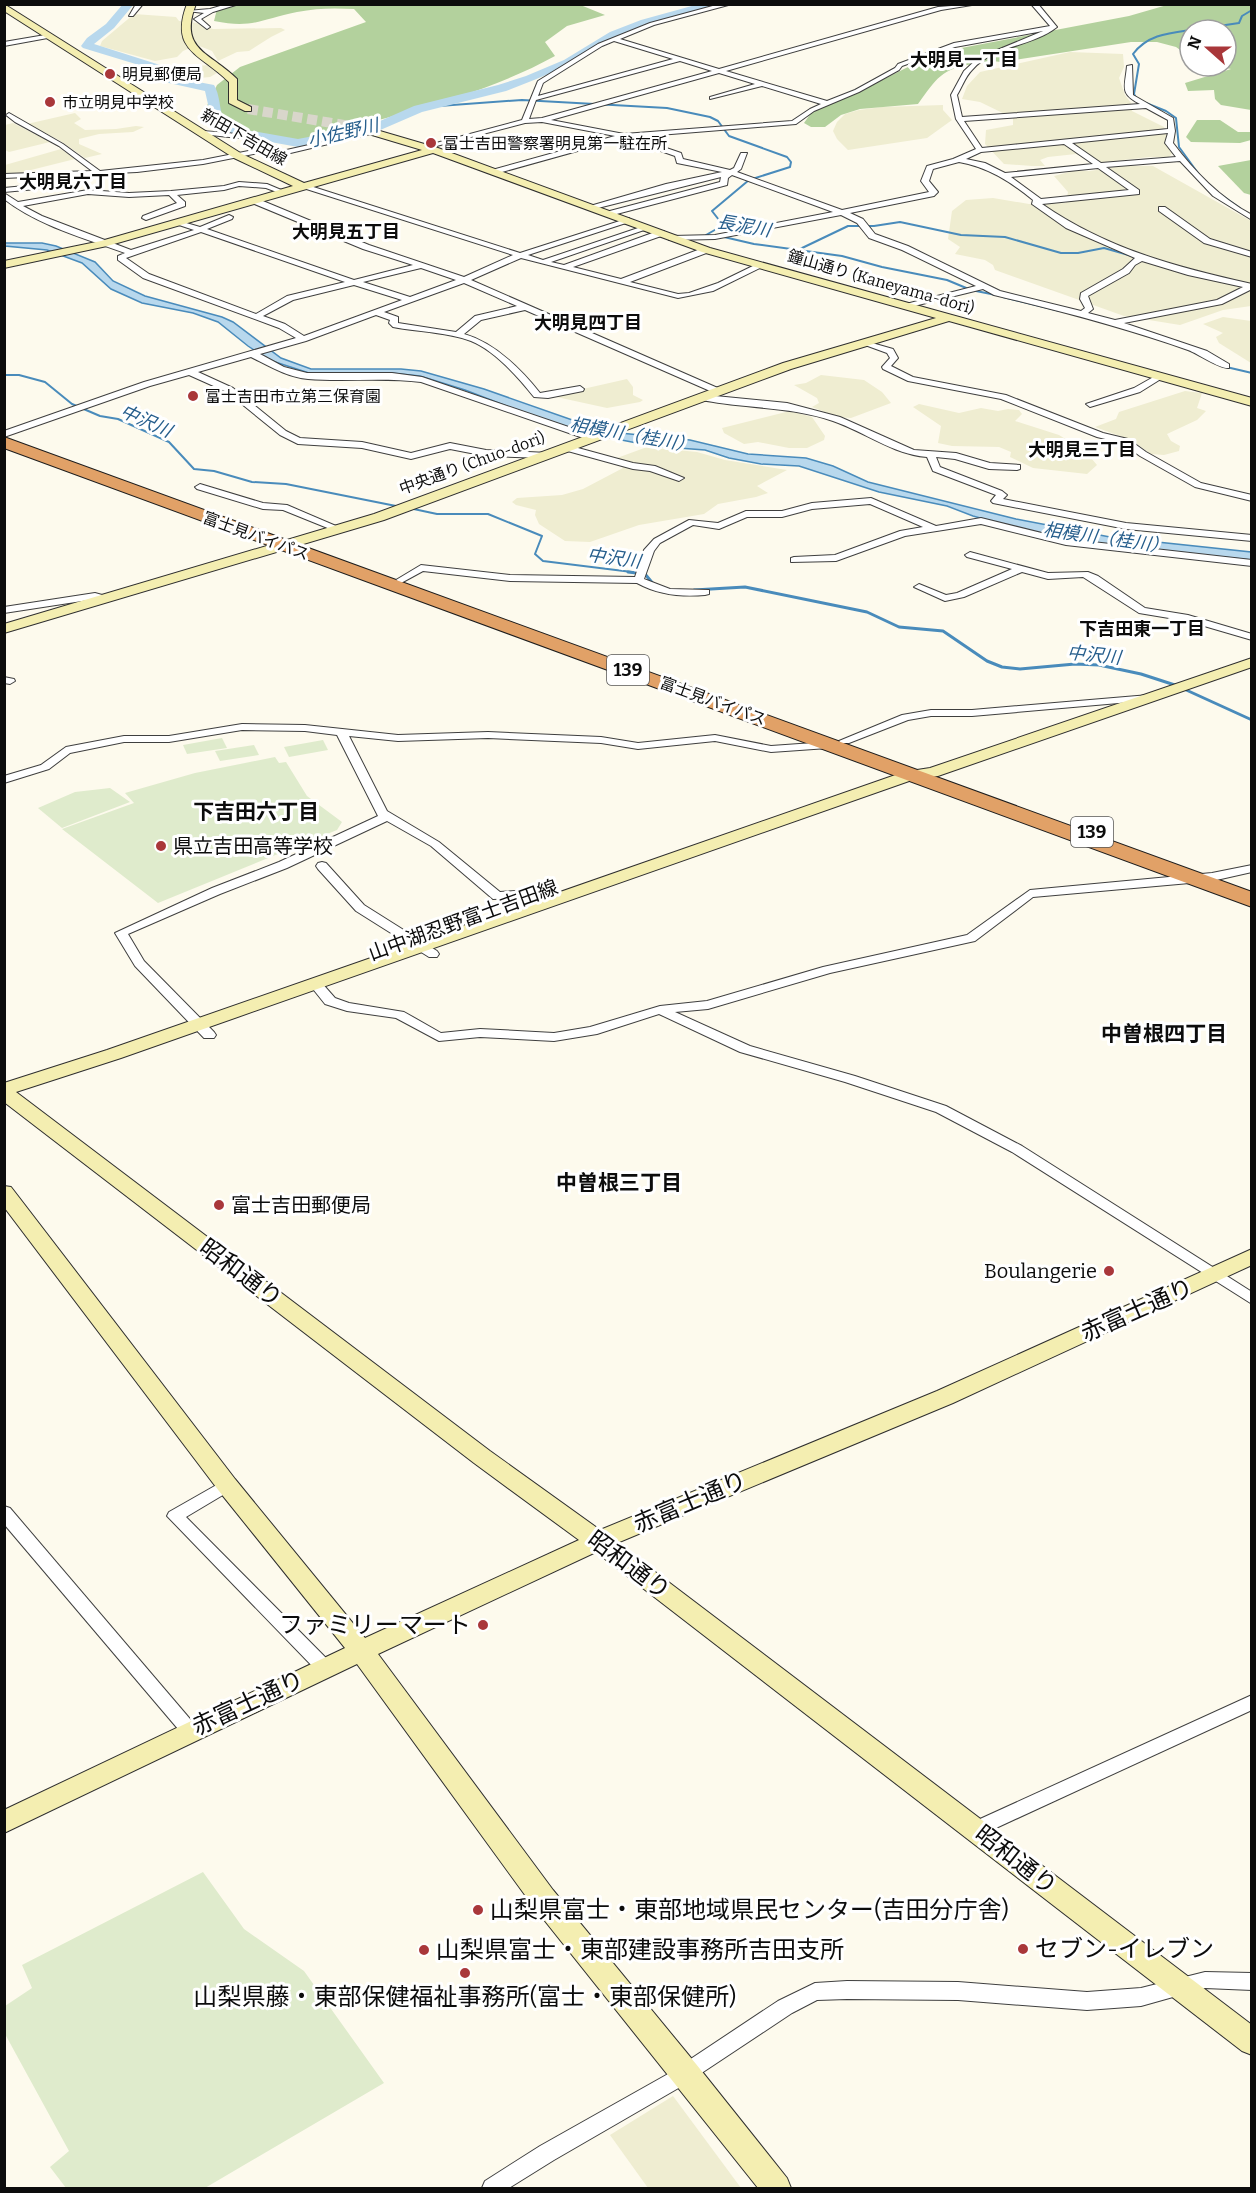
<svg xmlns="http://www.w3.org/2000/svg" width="1256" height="2193" font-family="Bitter,'Noto Sans JP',serif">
<rect width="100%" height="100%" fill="#fdfaed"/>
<g fill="#efedd1">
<polygon points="134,14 176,17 179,21 197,23 213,29 281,28 285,30 271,37 249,51 237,52 218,61 212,51 197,45 183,51 177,57 155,61 100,46 102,41"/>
<polygon points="1070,52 1123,54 1124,67 1119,78 1125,95 1131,103 1132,111 1164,127 1172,153 1169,157 1149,157 1098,163 1076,154 1048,157 1040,160 1045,166 1032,166 1004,164 985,144 986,130 1013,125 1013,118 980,102 962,99 967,86 980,72"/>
<polygon points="209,65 217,73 210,77 190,79 183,77 181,71 188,67"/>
<polygon points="943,105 943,110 952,120 927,138 848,150 837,139 833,131 837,122 845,114 859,110 882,107"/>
<polygon points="75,113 81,119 74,123 85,130 116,129 136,126 144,127 133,132 99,134 79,139 79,144 102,154 85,158 59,140 27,124"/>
<polygon points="13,123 50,142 9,152 5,150 5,125"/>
<polygon points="61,149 75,159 15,174 5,174 5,165"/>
<polygon points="1120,166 1153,166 1251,221 1251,306 1223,310 1180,325 1124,316 995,270 993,265 985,260 955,254 960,247 948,239 952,211 966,200 993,198 1029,204 1066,203 1068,192 1054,176 1073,171 1090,171"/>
<polygon points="1223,317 1251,321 1251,363 1219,343 1216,337 1223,333 1203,324"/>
<polygon points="821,375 864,380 882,392 891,403 851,418 838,417 822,411 812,407 819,403 817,398 794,385 806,383"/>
<polygon points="627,379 633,387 633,395 643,400 640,402 607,408 552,396"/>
<polygon points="1185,391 1202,393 1197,408 1206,411 1197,420 1167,434 1171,441 1180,446 1179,451 1164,455 1151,454 1131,440 1095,427 1116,419 1119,412"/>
<polygon points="919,404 959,413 981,408 998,411 1008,409 1019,410 1022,414 1015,421 1059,435 1086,452 1097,465 1087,474 1033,468 1010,457 1011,452 999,447 952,446 938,443 941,426 913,407"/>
<polygon points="790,411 812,417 825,436 824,440 807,448 789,448 758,442 744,444 724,433 722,428"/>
<polygon points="647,447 697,452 725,460 787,470 757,486 768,493 756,497 718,504 704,514 639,525 590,542 565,541 539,524 535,515 536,510 516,505 512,502 517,498 562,495 583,489 623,468 617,458"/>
<polygon points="673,2096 741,2188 648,2188 610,2135"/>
</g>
<g fill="#b3d19d">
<path d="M 238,4 L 578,4 L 605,15 L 567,26 L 545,42 L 555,56 C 479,98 390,116 307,139 L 284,139 L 210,123 L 202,116 L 217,85 L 240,67 L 366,22 L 354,9 C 334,8 317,8 297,12 C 261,19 253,29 214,21 L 217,9 Z"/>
<path d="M 1167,5 L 1251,5 L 1251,110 L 1221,105 L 1215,99 L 1214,90 L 1188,91 L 1185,83 L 1231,69 L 1218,66 L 1226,66 L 1226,30 L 1190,30 L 1190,57 L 1176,47 L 1157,42 L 1131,42 L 1001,62 C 991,60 983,62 973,64 C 941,69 937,78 918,104 L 860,109 L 841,115 L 825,127 L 811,127 L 804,123 L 811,113 L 828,104 L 870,86 L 914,64 L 956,49 L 1129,16 Z"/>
<polygon points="1197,120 1220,120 1238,132 1251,132 1251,140 1240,143 1191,142 1186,137"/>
<polygon points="1251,160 1252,160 1251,195 1244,193 1218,166"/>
</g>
<g fill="#dfebcc">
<polygon points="222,738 227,748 187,754 183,745"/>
<polygon points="323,740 328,750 289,757 284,747"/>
<polygon points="254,745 259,755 220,761 215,751"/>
<polygon points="275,757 279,763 286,762 307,796 342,822 337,830 158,903 62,829 134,803 125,793 195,773"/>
<polygon points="110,788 130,802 62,828 38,808 75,792"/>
<polygon points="203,1872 244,1929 304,1971 384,2083 205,2188 66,2188 50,2167 69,2151 5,2034 5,2006 32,1988 22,1965"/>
</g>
<polygon fill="#b8d8ed" stroke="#498bbb" stroke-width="1.5" points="5,243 42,243 56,246 95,262 113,281 145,296 222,317 233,322 281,358 311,369 401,369 421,371 484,389 578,422 620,433 690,440 748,454 806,458 833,466 868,482 1016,519 1110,537 1251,552 1251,560 1074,541 1034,533 973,516 947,506 879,492 799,466 761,464 729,458 705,450 652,446 586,433 543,420 465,390 420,376 391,373 309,373 269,360 248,346 218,322 193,313 142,303 111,289 82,263 47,250 5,246"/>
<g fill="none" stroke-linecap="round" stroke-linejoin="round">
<g stroke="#498bbb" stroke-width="2">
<polyline points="1192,30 1239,23 1242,16 1252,10"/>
<path d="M 1136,98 L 1134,94 L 1139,64 L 1133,54 C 1147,35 1168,33 1190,30"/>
<polyline points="1146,103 1166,111 1176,118 1179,147 1203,180"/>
<polyline points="439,106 522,100 667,108 710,117 718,121 729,136 787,157 791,162 790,167 749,180 712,211 719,220 720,227 706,235 711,236"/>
<polyline points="1220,194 1241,209"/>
<polyline points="724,237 754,244 842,256 882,267 947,280 971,290 996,295"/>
<polyline points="800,249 848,226 874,226 900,222 961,235 1005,237 1061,253 1078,253 1104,248 1132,256"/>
<polyline points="1003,297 1060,311"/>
<polyline points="1222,366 1252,373"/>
<polyline points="4,375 19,375 45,382 72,404 100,416 118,419 169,442 194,469 214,471 252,482 286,484 401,507"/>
<polyline points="409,508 437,514 488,514 542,536 535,554 543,561 640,573"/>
</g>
<g stroke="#498bbb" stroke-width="3">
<polyline points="628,572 645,574 655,586"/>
<polyline points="694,590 745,587 867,612 899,627 943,631 987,661 1002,667 1020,669 1075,664 1099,665 1141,674 1178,686"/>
<polyline points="1184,689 1252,720"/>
</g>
<path fill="#b8d8ed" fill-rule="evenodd" d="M 123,4 L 134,4 L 114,28 L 94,44 L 160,65 L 177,78 L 214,85 C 222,98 218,117 229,127 L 298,139 L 371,125 L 414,106 L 498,85 L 526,76 L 564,60 L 610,32 L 641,20 L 699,4 L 719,4 L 649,24 L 618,36 L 572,64 L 534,80 L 506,91 L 422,112 L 378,131 L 298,147 L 221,133 L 212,122 L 205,91 L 169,83 L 152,69 L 83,48 L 81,46 L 87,38 L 106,24 Z"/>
<polyline stroke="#d9d6cb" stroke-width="10" stroke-dasharray="10 5" stroke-linecap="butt" points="248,109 356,127"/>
<defs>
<g id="street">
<polygon points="136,4 143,4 133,16 129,16"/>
<polygon points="227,4 239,4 213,12 201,19 210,27 207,29 194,19 204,13 187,11 210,9"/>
<path d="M 720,4 L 732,4 L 654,25 L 620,39 L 719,69 L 938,7 L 978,4 L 941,10 L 726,71 L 827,101 L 855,90 L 895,68 L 898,64 L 954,43 L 1050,26 L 1031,4 L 1038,4 L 1057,27 C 1032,47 994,45 972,70 C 965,77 962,87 957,95 L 962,117 L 1140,104 C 1119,93 1125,88 1127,66 L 1132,65 L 1133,95 L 1173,118 L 1175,131 L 1173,143 C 1195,172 1219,197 1252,215 L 1252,220 L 1213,196 L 1180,161 L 1106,167 L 1139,190 L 1139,194 L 1042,204 C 1107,249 1176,267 1252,284 L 1252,289 L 1222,304 L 1124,323 L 1207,351 L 1229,364 L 1229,368 C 1219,369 1199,354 1188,350 C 1122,327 1061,311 994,295 L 983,289 L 906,308 L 906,304 L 976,286 L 902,250 L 869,238 L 857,223 L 841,215 L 715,239 L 669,240 L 669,236 L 672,236 L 715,235 L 833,212 L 732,175 L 728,178 L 727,185 L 609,216 L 605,214 L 606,212 L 720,182 L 721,177 L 590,210 L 590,206 L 666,184 L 722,172 L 677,163 L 675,156 L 624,138 L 495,174 L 491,172 L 492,170 L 615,136 L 542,122 L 525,123 L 425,149 L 421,147 L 522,120 L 538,81 L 598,44 L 650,23 ZM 1043,31 L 978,58 L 964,71 L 951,95 L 956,119 L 976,149 L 953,159 L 927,166 L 921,181 L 929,192 L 842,210 L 737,172 L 741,169 L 747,153 L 741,153 L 734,168 L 730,170 L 683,159 L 681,153 L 634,137 L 796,124 L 814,111 L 859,92 L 899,70 L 902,66 L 955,47 ZM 614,41 L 673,59 L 538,96 L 543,83 L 602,46 ZM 680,61 L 712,71 L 542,118 L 529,119 L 536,100 ZM 719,73 L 755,84 L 710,97 L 710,99 L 762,86 L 821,104 L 810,109 L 792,121 L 624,134 L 551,120 ZM 1146,108 L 1168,120 L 1168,129 L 982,148 L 964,121 ZM 1168,133 L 1165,143 L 1176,157 L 1101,163 L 1072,143 ZM 1064,144 L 1093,164 L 1005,173 L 985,163 L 966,159 L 981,152 ZM 959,162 C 988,167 1011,182 1033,200 L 1032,204 L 1066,228 L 1135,258 L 1123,269 L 1081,293 L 1080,299 L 1085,308 L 1081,311 L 1000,291 L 908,246 L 875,234 L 863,219 L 850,213 L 934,196 L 938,192 L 929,181 L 933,169 ZM 1098,168 L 1129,190 L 1041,199 L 1011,177 ZM 1142,261 L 1188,275 L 1243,287 L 1217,300 L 1115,320 L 1088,313 L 1093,309 L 1088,296 L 1129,273 L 1135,265 Z"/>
<polygon points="51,34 53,37 4,46 4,42"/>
<path d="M 9,113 L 63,144 L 100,171 L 203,160 L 268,147 L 248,139 L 201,134 L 203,131 C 229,133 253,134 276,146 L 276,149 L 282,151 L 376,130 L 379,132 L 282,155 L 269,151 L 203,164 L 137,172 L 4,178 L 4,174 L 92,171 L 59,146 L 15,122 L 6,115 Z"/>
<polygon points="66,182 70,184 69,186 4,192 4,188"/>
<path d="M 239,182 L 267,184 L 286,192 L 282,194 L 266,188 L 239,186 L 224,190 L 177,195 L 185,202 L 185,206 L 146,220 L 142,218 L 143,216 L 177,203 L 169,195 L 129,197 L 88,194 L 23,206 L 42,216 L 131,250 L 194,230 L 176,224 L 176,220 L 200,227 L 229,215 L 233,217 L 232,219 L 207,229 L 354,280 L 413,265 L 363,249 L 252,203 L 252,199 L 258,199 L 369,245 L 464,277 L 513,255 L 297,186 L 304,184 L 520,253 L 629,218 L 629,222 L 528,255 L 543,260 L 647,225 L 647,229 L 551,262 L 564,265 L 658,231 L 664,231 L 664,235 L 573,267 L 621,279 L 703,248 L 709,248 L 709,252 L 630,282 L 678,294 L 689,293 L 718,283 L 759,263 L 766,265 L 713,291 L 678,298 L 521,258 L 471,280 L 720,389 L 721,391 L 717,394 L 525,310 L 481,320 L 464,334 C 495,343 520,368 540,393 L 580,386 L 584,389 L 583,391 L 548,398 L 534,397 C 519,378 494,350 471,341 C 447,332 419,332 393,327 L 389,323 L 390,320 L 376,315 L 306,341 L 260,354 L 284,367 L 307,373 L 392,373 L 422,377 L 595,436 L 597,438 L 592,441 L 421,382 C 383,377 345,382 308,379 C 287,377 269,366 251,357 L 198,372 L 233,388 L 286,431 L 300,438 L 362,442 L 411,453 L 450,443 L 486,450 L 548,453 L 550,455 L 545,458 L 486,456 L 450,449 L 411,459 L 362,448 L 298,444 L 280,435 L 227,392 L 189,375 L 150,386 L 4,437 L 4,431 L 144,382 L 296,338 L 279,328 L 143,278 L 118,260 L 118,256 L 125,253 C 84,238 39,226 4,199 L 4,193 L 18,202 L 88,190 L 129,193 L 171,191 L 224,186 ZM 201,232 L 345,282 L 287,296 L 256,314 L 149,274 L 126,258 ZM 421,268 L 456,280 L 410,297 L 363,282 ZM 464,283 L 517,306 L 475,316 L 456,332 L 398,323 L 398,317 L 384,312 ZM 354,285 L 402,300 L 304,336 L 285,324 L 263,316 L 293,300 Z"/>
<polygon points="1159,207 1165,207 1210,239 1252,252 1252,257 1204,243 1159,211"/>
<polygon points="865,341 893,349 898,358 891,366 913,377 1006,395 1103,433 1128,439 1146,452 1201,483 1252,495 1252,501 1195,487 1140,456 1122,443 1097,437 1001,399 908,381 883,369 882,367 890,358 887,353 865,345"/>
<polygon points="1157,375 1164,377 1140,392 1090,407 1086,404 1134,388"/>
<path d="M 705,395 L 787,403 L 840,417 L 914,450 L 956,453 L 990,463 L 1020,465 L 1020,469 L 1017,470 L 989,469 L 955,459 L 936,457 L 940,467 L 1002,491 L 1007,495 L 1003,499 L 1126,523 L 1252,535 L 1252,541 L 1126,529 L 993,503 L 991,501 L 996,495 L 933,471 L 927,457 C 892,454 865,432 833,421 C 790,406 746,409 702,400 L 702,396 Z"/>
<polygon points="567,445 633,463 655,466 684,478 679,481 650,471 633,469 564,450 564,446"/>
<polygon points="200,484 263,503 287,505 343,529 335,531 283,510 263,509 197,489 195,487"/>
<path d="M 871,498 L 936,526 L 981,518 L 1066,539 L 1252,560 L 1252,566 L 1066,545 L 981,524 L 905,536 L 836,561 L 791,562 L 791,558 L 794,557 L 835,555 L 900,531 L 923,527 L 870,504 L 812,509 L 782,517 L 747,517 L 719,529 L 693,525 L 660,543 L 654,551 L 644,579 L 670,589 L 709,590 L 709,594 L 705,595 C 681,597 659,595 637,583 L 510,581 L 423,571 L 401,583 L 396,580 L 421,565 L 510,575 L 635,577 L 644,550 L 654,539 L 689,520 L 718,523 L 746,511 L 782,511 L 812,503 Z"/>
<polygon points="970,552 1048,573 1088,572 1098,576 1145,608 1188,615 1252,634 1252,640 1187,621 1139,613 1083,577 1048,579 1022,572 964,597 945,601 914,587 919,584 946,595 957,593 1012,569 967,557 965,555"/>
<polygon points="95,593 113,598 108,601 95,599 4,613 4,607"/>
<polygon points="4,677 14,679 15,681 10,684 4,683"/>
<polygon points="1149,695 1153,696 1153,700 972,716 931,716 908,720 849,743 841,743 839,741 902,715 931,710 972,710"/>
<polygon points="242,724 305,725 398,735 488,732 601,737 638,743 715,735 771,746 828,742 834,745 828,748 771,752 715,741 638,749 601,743 488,738 398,741 349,736 387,811 439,842 500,892 543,889 564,899 558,903 542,897 493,899 431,846 387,821 287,868 220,894 128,934 144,961 214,1032 216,1035 214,1038 204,1038 135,966 115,933 212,888 279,862 378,816 337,735 305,731 242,730 169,742 124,742 70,753 49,769 4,783 4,776 41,765 66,747 124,736 169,736"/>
<polygon points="322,862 326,863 364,905 437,951 439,954 437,957 429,957 356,911 318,869 316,866 318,863"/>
<polygon points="1252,865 1252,872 1212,881 1033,897 975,941 830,973 708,1009 675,1012 750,1046 855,1076 946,1106 1022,1146 1252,1292 1252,1304 1012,1152 936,1112 845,1082 740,1052 659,1014 597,1034 554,1041 480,1037 439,1041 396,1018 347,1011 325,1004 309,984 310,981 320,981 335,998 349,1003 404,1012 441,1033 480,1029 554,1033 590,1027 660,1006 707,1001 823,967 967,935 1030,890 1212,873"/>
<polygon points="227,1479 233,1481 235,1485 233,1489 186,1517 330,1662 333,1667 330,1672 324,1674 318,1672 167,1516 169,1512"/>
<polygon points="4,1506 10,1508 196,1726 199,1731 196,1736 190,1738 184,1736 4,1524"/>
<polygon points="1252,1695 1252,1710 983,1834 976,1837 969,1834 967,1829 969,1824"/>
<polygon points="1205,1972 1252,1973 1252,1990 1205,1988 1141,2006 1087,2010 958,2000 847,1999 817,2000 792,2013 682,2086 554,2160 509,2188 482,2188 485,2181 540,2146 668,2074 778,2001 815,1983 847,1981 958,1982 1087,1992 1141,1988"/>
</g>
<g id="secondary">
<polygon points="4,4 242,154 304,183 422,150 352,129 351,127 356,124 438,148 710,248 1252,398 1252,406 949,321 791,369 384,520 4,633 4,624 374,514 783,363 936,318 702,252 433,153 107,246 4,268 4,261 101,241 293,186 234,158 4,11"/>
<path d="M 187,4 L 196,4 C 178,50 210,52 237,79 L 237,100 L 251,107 L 251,111 L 245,111 L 229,103 L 229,82 C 201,54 169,51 187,4 Z"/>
<polygon points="1252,658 1252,667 938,776 912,780 121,1058 16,1092 490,1451 600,1530 937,1391 1252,1249 1252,1265 953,1403 617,1543 1252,2025 1252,2055 1242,2051 596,1552 378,1654 553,1890 696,2064 787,2178 791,2188 758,2188 533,1906 357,1664 4,1833 4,1810 345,1648 219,1491 4,1207 4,1186 11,1187 235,1479 365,1638 579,1540 474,1463 4,1102 4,1083 107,1050 904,772 930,768"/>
</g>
<polygon id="highway" points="4,437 1252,892 1252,907 4,448"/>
</defs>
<use href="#street" stroke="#3f3f3f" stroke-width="2"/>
<use href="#secondary" stroke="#2e2e2e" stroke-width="2"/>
<use href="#highway" stroke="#1d1d1d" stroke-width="2"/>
<use href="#street" fill="#fff" fill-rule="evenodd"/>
<use href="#secondary" fill="#f4eeb1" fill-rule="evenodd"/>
<use href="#highway" fill="#e1a167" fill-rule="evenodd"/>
</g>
<g fill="#a9373a" stroke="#fff" stroke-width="2">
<circle cx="110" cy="74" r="6"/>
<circle cx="50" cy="102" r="6"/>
<circle cx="431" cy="143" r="6"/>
<circle cx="193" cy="396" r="6"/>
<circle cx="161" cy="846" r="6"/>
<circle cx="219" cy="1205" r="6"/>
<circle cx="1109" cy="1271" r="6"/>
<circle cx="483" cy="1625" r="6"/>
<circle cx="478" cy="1910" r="6"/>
<circle cx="1023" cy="1949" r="6"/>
<circle cx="424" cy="1950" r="6"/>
<circle cx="465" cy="1973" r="6"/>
</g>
<g text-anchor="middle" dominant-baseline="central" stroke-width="6" stroke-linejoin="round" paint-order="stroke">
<g font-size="16" fill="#0c0c0c" stroke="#fff" text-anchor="start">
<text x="122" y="74">明見郵便局</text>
<text x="62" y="102">市立明見中学校</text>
<text x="443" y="143">富士吉田警察署明見第一駐在所</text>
<text x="205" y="396">富士吉田市立第三保育園</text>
</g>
<g font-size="16" fill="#0c0c0c" stroke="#fff">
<text transform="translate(244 137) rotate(30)">新田下吉田線</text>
<text transform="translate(881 282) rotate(16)">鐘山通り (Kaneyama-dori)</text>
<text transform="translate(472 463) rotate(-20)">中央通り (Chuo-dori)</text>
<text transform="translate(256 536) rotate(20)">富士見バイパス</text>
<text transform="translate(713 701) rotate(20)">富士見バイパス</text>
</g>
<g font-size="18" font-weight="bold" fill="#0c0c0c" stroke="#fff">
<text x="964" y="60">大明見一丁目</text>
<text x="73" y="182">大明見六丁目</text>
<text x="346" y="232">大明見五丁目</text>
<text x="588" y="323">大明見四丁目</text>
<text x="1082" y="450">大明見三丁目</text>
<text x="1142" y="629">下吉田東一丁目</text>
</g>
<g font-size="18" font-style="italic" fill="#265e8c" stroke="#fff">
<text transform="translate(343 133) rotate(-13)">小佐野川</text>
<text transform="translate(744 226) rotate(10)">長泥川</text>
<text transform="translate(146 421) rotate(24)">中沢川</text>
<text transform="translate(632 435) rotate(10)">相模川（桂川）</text>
<text transform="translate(1106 538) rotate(8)">相模川（桂川）</text>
<text transform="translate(614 558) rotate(8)">中沢川</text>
<text transform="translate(1094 655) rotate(6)">中沢川</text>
</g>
<g fill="#fff" stroke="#555" stroke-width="1.5">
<rect x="607" y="655" width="42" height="30" rx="4.5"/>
<rect x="1071" y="817" width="42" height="30" rx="4.5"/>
</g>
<g font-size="18" font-weight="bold" fill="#0c0c0c">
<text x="628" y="670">139</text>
<text x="1092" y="832">139</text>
</g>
<g font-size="20" fill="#0c0c0c" stroke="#fff" text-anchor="start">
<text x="173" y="846">県立吉田高等学校</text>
<text x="231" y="1205">富士吉田郵便局</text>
<text x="1097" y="1271" text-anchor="end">Boulangerie</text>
</g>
<g font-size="20" fill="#0c0c0c" stroke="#fff">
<text transform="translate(463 920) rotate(-20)">山中湖忍野富士吉田線</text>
</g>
<g font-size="21" font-weight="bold" fill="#0c0c0c" stroke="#fff">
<text x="256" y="812">下吉田六丁目</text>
<text x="1164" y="1034">中曽根四丁目</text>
<text x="619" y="1183">中曽根三丁目</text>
</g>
<g font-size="24" fill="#0c0c0c" stroke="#fff">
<text transform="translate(241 1273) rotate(37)">昭和通り</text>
<text transform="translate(1137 1310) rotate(-24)">赤富士通り</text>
<text transform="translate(690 1502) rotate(-23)">赤富士通り</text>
<text transform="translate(629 1565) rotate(37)">昭和通り</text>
<text transform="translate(248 1703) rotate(-25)">赤富士通り</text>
<text transform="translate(1016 1860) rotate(38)">昭和通り</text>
</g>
<g font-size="24" fill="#0c0c0c" stroke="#fff" text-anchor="start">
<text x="471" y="1625" text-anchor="end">ファミリーマート</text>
<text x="490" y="1910">山梨県富士・東部地域県民センター(吉田分庁舎)</text>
<text x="1035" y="1949">セブン-イレブン</text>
<text x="436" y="1950">山梨県富士・東部建設事務所吉田支所</text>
<text x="465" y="1997" text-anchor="middle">山梨県藤・東部保健福祉事務所(富士・東部保健所)</text>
</g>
</g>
<rect width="1256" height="2193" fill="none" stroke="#0c0c0c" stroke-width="12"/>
<g transform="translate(1208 48) rotate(291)"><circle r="28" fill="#ffffff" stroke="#9e9e9e" stroke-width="1.5"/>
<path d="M0-4.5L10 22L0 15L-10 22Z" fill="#a9373a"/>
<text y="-9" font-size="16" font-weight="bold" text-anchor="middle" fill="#0c0c0c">N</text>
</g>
</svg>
